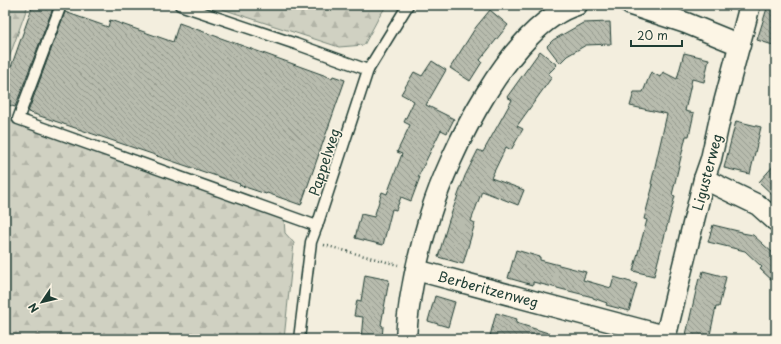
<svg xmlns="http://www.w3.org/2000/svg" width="781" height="344" font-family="'Playpen Sans',sans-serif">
<defs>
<pattern id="forest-firs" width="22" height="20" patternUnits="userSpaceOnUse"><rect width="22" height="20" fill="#d0d1c2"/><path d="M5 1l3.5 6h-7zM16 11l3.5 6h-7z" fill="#b2b4a7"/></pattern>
<pattern id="building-back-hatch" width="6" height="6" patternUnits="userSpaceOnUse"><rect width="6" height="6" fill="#b8bcae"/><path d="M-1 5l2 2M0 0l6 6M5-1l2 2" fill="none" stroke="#959a8e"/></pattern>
</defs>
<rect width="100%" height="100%" fill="#f3eede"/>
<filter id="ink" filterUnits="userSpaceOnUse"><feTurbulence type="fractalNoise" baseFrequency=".025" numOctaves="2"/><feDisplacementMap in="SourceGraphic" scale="8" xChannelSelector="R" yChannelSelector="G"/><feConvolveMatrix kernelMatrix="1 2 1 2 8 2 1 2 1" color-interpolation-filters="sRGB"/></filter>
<g filter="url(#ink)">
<g fill="url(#forest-firs)" stroke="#78877b">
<polygon points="5,5 28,5 5,69"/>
<polygon points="210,5 387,5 379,17 364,45 339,47"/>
<polygon points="5,119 284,219 285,233 294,243 284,339 5,339"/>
</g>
<g fill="url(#building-back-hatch)" stroke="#1f3d34">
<polygon points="33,5 45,5 53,8 15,107 5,104 5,84"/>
<polygon points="768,5 776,5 776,46 757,40"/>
<polygon points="490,10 508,25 480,60 482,62 470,81 450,68 476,27"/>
<polygon points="65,12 108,27 110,20 173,42 179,23 296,65 332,78 333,76 345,80 301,205 267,193 266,194 239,185 240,184 157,156 158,156 28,112"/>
<polygon points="610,22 611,44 586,45 567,56 560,63 547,46 553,40 583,23"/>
<polygon points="540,51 557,65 548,74 552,77 517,126 523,129 511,150 506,147 491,178 524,190 518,205 482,191 471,221 475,223 463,264 438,257 449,220 465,176 478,150 483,152 512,100 507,97"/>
<polygon points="684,53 709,59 704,82 692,79 685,111 694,113 689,136 686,136 672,195 675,196 654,276 633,271 647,220 644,219 653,185 651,184 667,114 630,106 634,92 643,92 651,72 660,77 663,72 677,79"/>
<polygon points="432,61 446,70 426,105 454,119 447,133 441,130 418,177 420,177 411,201 401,197 396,210 392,209 383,245 355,238 361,214 374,217 382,192 387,194 402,154 397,152 410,125 404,122 414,101 401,94 414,72 422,76"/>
<polygon points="736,121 761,127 750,174 724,168"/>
<polygon points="776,163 776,198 759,182"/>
<polygon points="713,225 742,232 742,233 753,235 774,254 776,251 776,284 760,269 762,267 745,251 708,242"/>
<polygon points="516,250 540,257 540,260 586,272 583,280 611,288 614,277 637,284 629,311 606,305 607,303 593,298 593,297 533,282 533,285 508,278"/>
<polygon points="703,271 726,277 719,307 716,307 709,339 685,339 699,278 701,279"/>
<polygon points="365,275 389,280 381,325 383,326 382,339 361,339 363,317 354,316 357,300 361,301"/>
<polygon points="435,296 455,302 448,327 428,321"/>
<polygon points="496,313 517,319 516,323 558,336 557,339 502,339 490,336"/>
</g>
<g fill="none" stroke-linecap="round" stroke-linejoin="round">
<defs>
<g id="service">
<polyline points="61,5 18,119 317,226"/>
<polyline points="180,5 296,44 368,70"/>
<polyline points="299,339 311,242 317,226 368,70 408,5"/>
</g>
<g id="minor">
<polyline points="631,5 686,23 740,45"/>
<polyline points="704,179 758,205 776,221"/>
<polyline points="416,270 665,336"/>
<path d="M 406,339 C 408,297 418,255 430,215 C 449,153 511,24 577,5"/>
<polyline points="665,339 704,179 711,159 720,118 750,5"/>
</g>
</defs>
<use href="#service" stroke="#1f3d34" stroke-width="13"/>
<use href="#minor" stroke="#1f3d34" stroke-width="23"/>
<polyline stroke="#1f3d34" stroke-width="2.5" stroke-dasharray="1 3" stroke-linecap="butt" points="324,245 398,265"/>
<use href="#service" stroke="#fcf5e5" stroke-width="10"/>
<use href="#minor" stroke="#fcf5e5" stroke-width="20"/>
</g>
</g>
<g text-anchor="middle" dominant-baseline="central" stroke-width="3" stroke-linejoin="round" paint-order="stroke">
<g font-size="14" fill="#1f3d34" stroke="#fcf5e5">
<text transform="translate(324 162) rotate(-72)">Pappelweg</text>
<text transform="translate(707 172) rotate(-75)">Ligusterweg</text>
<text transform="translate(488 289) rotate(15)">Berberitzenweg</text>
</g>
</g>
<rect width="781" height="344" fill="none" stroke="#fcf5e5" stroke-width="20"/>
<rect x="10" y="10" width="761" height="324" fill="none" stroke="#1f3d34" stroke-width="1.5" filter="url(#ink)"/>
<g transform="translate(42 302) rotate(235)" stroke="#fcf5e5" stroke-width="3" paint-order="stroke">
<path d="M0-3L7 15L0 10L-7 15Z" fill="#1f3d34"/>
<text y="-6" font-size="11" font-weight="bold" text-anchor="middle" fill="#1f3d34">N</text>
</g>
<path d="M631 40v6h51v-6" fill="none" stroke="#1f3d34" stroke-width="2"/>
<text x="637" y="40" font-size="12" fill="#1f3d34" stroke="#fcf5e5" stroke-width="3" paint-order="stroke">20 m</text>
</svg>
